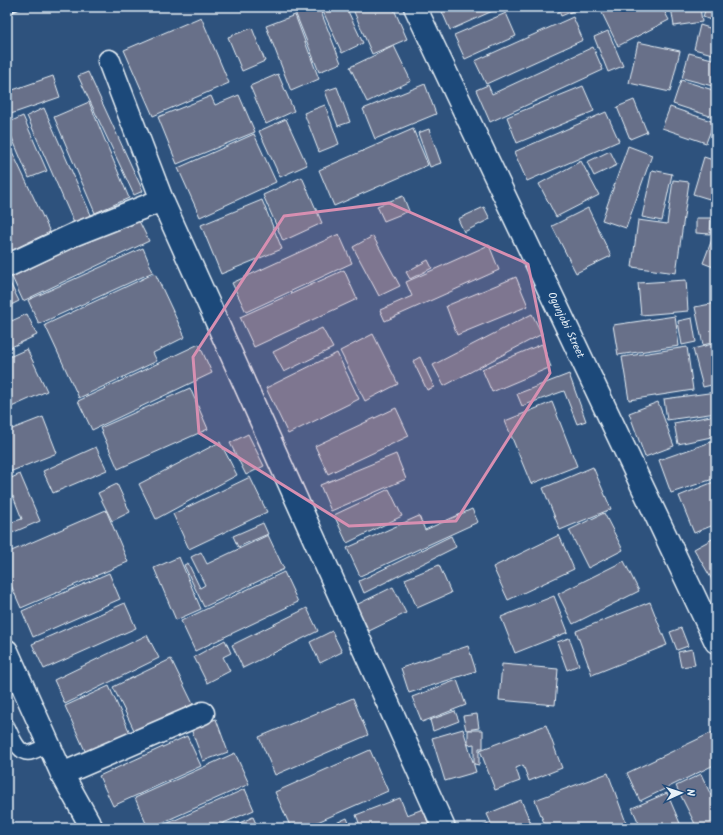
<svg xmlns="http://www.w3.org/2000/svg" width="723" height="835" font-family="Kalam,sans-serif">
<rect width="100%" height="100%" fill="#2e527d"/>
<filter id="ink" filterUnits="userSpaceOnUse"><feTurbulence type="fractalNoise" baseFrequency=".025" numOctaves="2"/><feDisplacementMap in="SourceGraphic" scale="8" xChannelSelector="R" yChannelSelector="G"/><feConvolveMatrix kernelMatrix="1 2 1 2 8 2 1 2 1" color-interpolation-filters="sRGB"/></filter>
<g filter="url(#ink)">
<g fill="#687089" stroke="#e8f1f8">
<polygon points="293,7 319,7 341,63 319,72"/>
<polygon points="321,7 346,7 363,43 342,53"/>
<polygon points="352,7 393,7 407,39 372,54"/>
<polygon points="440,7 496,7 497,9 450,30"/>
<polygon points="557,7 583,7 561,16"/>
<polygon points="613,7 662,7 669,20 618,46 602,13"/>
<polygon points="671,7 700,7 702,22 674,26"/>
<polygon points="706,7 716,7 716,22 703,17"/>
<polygon points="506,13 516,36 465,59 454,35"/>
<polygon points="295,15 319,79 291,91 266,26"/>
<polygon points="201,17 229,83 153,116 124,50"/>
<polygon points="573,17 583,40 486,84 475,61"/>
<polygon points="700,25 716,30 716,55 694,49"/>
<polygon points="252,28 265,61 242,71 228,37"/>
<polygon points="608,31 623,66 608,72 594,37"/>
<polygon points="638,42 680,51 670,92 629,83"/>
<polygon points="394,46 411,81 367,102 350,67"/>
<polygon points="593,47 603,70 490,122 476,90 488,85 492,94"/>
<polygon points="689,53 716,60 716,87 682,78"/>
<polygon points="88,72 143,191 134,195 78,76"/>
<polygon points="278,74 294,111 266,124 250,86"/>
<polygon points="53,76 60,97 8,115 7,92"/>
<polygon points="681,80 716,91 716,118 673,104"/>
<polygon points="425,84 436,114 375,139 363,109"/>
<polygon points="583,86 594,111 517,143 507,117"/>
<polygon points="337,87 350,122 338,126 325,91"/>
<polygon points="239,95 255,132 177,164 158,117 211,96 215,105"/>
<polygon points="634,100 647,132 630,139 617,107"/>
<polygon points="89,102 129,198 95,213 54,117"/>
<polygon points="325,105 339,144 319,152 304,113"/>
<polygon points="670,107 714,122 706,143 662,128"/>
<polygon points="44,108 91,215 74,223 27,116"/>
<polygon points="606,112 619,141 527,181 514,152"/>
<polygon points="23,116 47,171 29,178 7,126 7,123"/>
<polygon points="286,119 307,165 280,177 259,131"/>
<polygon points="413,129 428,165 334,206 319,170"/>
<polygon points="429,129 441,163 430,167 418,133"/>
<polygon points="254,134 276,182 200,217 178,168"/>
<polygon points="7,141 50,232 8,252 7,249"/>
<polygon points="628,146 652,155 626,228 602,220"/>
<polygon points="610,151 617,165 594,176 587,162"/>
<polygon points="704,157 716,161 716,201 693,194"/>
<polygon points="581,161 599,195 556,217 539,184"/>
<polygon points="652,170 672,174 662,221 642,217"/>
<polygon points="302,177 322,223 283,241 263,195"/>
<polygon points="673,180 689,182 676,273 632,267 638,220 667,224"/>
<polygon points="403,196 409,211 384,221 377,206"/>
<polygon points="262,200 282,249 221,274 201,225"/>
<polygon points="484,207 490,219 464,232 458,219"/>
<polygon points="588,208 611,256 576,273 552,226"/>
<polygon points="137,217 149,241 23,301 12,277"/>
<polygon points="696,218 711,218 710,234 696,233"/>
<polygon points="716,229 716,268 703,263"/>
<polygon points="339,234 352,263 246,312 232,283"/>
<polygon points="373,236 400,286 379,296 353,247"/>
<polygon points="489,245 499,270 385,321 380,310 412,296 406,282"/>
<polygon points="143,248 153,272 39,324 28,300"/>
<polygon points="428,260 432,268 410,279 406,272"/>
<polygon points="344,270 357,299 254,347 240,317"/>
<polygon points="155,273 185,337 153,353 157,361 79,398 45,325"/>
<polygon points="516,277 528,306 457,335 446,306"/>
<polygon points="686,280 688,311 641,315 638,283"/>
<polygon points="10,283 19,301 7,307 7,285"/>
<polygon points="716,303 716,342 703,345 695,307"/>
<polygon points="27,314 37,335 7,349 7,323"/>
<polygon points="532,314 542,334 444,386 433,365"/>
<polygon points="675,316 679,346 618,355 613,325"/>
<polygon points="692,318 696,342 682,345 678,321"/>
<polygon points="322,328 333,348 284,372 273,352"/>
<polygon points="373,334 398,384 365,401 340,351"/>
<polygon points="716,343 716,384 703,387 693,349"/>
<polygon points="199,344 212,373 92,430 78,401"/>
<polygon points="542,344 551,367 492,392 482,369"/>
<polygon points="687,347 693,390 629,400 622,357"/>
<polygon points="27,349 47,391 7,409 7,358"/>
<polygon points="337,353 359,399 288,434 266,388"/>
<polygon points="420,357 434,387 427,390 413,361"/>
<polygon points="569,374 586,421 577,424 564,391 522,406 517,394"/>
<polygon points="190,388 208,429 118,469 100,428"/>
<polygon points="716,392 716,413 667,420 664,399"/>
<polygon points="552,402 577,466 531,484 505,421"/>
<polygon points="658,402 674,446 645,457 629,413"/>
<polygon points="396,408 409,436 328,474 315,446"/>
<polygon points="716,415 716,436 678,444 674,423"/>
<polygon points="43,417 57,453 7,473 7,431"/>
<polygon points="248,434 264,466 246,475 230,443"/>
<polygon points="714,441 716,446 716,478 671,493 659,460"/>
<polygon points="220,442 237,475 156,519 139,484"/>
<polygon points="96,447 107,470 53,493 43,471"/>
<polygon points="396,454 406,479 331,511 320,485"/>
<polygon points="593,467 611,509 560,530 543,488"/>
<polygon points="20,474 40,521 7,535 7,509 12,522 22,519 13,496 7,498 7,480"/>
<polygon points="250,477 267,512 189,549 173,514"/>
<polygon points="716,481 716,524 694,533 679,496"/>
<polygon points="117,484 130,512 112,521 98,493"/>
<polygon points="389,489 402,516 347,543 334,515"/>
<polygon points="472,509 478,522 360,576 347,548 419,516 425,530"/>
<polygon points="106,510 128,562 21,608 7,576 7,553"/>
<polygon points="604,513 623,550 588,568 569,530"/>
<polygon points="263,523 268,534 238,547 233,536"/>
<polygon points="268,535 284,569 204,607 184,565 188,563 200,588 205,585 191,557 201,552 207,564"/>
<polygon points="559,535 574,569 508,600 493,567"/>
<polygon points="451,536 456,547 364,593 359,581"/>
<polygon points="716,537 716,581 714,583 694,549"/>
<polygon points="179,557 201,609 176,620 154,568"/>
<polygon points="624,561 639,591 573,624 558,594"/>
<polygon points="439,565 451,593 417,608 405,579"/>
<polygon points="284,572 298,602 195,651 181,621"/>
<polygon points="109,573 120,599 33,637 22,611"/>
<polygon points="393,587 406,613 369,631 356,605"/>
<polygon points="554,596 568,632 515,653 501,617"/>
<polygon points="650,602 667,645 592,675 576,631"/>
<polygon points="125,603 136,628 44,669 32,644"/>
<polygon points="307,608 318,631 243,668 232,645"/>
<polygon points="681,628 688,646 677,650 670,632"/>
<polygon points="332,631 342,652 320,663 310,642"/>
<polygon points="147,635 159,658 65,704 54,680"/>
<polygon points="569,638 579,665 567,670 557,642"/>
<polygon points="225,640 231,653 223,657 230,671 207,683 194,657"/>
<polygon points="468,646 476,671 409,693 401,668"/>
<polygon points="692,649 695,665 681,667 678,652"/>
<polygon points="171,659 193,704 135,732 113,687"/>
<polygon points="502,664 558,669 555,705 499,700"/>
<polygon points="457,680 466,705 422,722 412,697"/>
<polygon points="109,686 130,733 86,753 65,706"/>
<polygon points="353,698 368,735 275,775 259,737"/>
<polygon points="455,711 459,721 433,731 430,720"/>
<polygon points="477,714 479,728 466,730 463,716"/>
<polygon points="216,719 228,752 203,761 191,729"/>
<polygon points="546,725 562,768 529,781 523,765 516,768 520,781 495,790 480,750"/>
<polygon points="463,729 476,772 445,781 432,738"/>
<polygon points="468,730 483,730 483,748 479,748 479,765 474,764 474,744 468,745"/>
<polygon points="713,732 716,737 716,764 640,801 627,773"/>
<polygon points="187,736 201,766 113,806 99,776"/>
<polygon points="370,750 388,791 304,828 291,828 275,792"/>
<polygon points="235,753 249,784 150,828 148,828 135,798"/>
<polygon points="608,773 628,828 546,828 535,800"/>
<polygon points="701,774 716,806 716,828 697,828 676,786"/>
<polygon points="245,789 254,810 212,828 157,828"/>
<polygon points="667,793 682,828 641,828 632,808"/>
<polygon points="400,798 407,815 423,809 430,828 361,828 356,815"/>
<polygon points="521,800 533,828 479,828 491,823 487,814"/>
<polygon points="253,817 258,828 228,828"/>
<polygon points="347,818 351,828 325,828"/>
</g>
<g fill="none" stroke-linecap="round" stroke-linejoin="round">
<defs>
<path id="service" d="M 7,726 C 12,735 18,757 32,752 C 38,750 44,747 50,744"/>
<g id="minor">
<path id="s1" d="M 415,7 L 716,642"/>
<polyline points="109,61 162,200 444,828"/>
<polyline points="7,266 73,235 162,200"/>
<polyline points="7,651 62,774 92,828"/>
<polyline points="62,774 203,713"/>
</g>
</defs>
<use href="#service" stroke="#e8f1f8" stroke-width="17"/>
<use href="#minor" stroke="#e8f1f8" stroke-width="25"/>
<use href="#service" stroke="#1f4a7a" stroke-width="14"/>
<use href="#minor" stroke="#1f4a7a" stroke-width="22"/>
<polyline stroke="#e8f1f8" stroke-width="3" points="7,14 22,7"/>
</g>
</g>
<path fill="#d78fb1" fill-opacity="0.2" stroke="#d78fb1" stroke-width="3" stroke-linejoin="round" d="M 389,203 L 528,264 L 550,373 L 456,521 L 349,526 L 199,433 L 193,357 L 284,216 Z"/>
<g text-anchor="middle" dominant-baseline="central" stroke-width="3.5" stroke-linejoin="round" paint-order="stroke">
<g font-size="11" fill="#e8f1f8" stroke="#1f4a7a">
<text stroke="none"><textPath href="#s1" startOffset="352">Ogunjobi Street</textPath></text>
</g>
</g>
<rect width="723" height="835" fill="none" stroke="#1f4a7a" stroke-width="24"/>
<rect x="12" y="12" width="699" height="811" fill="none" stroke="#e8f1f8" stroke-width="1.5" filter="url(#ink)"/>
<g transform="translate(681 793) rotate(87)" stroke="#1f4a7a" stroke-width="3" paint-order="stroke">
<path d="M0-3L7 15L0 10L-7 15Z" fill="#e8f1f8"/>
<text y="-6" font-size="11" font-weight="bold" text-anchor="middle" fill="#e8f1f8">N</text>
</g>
</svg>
